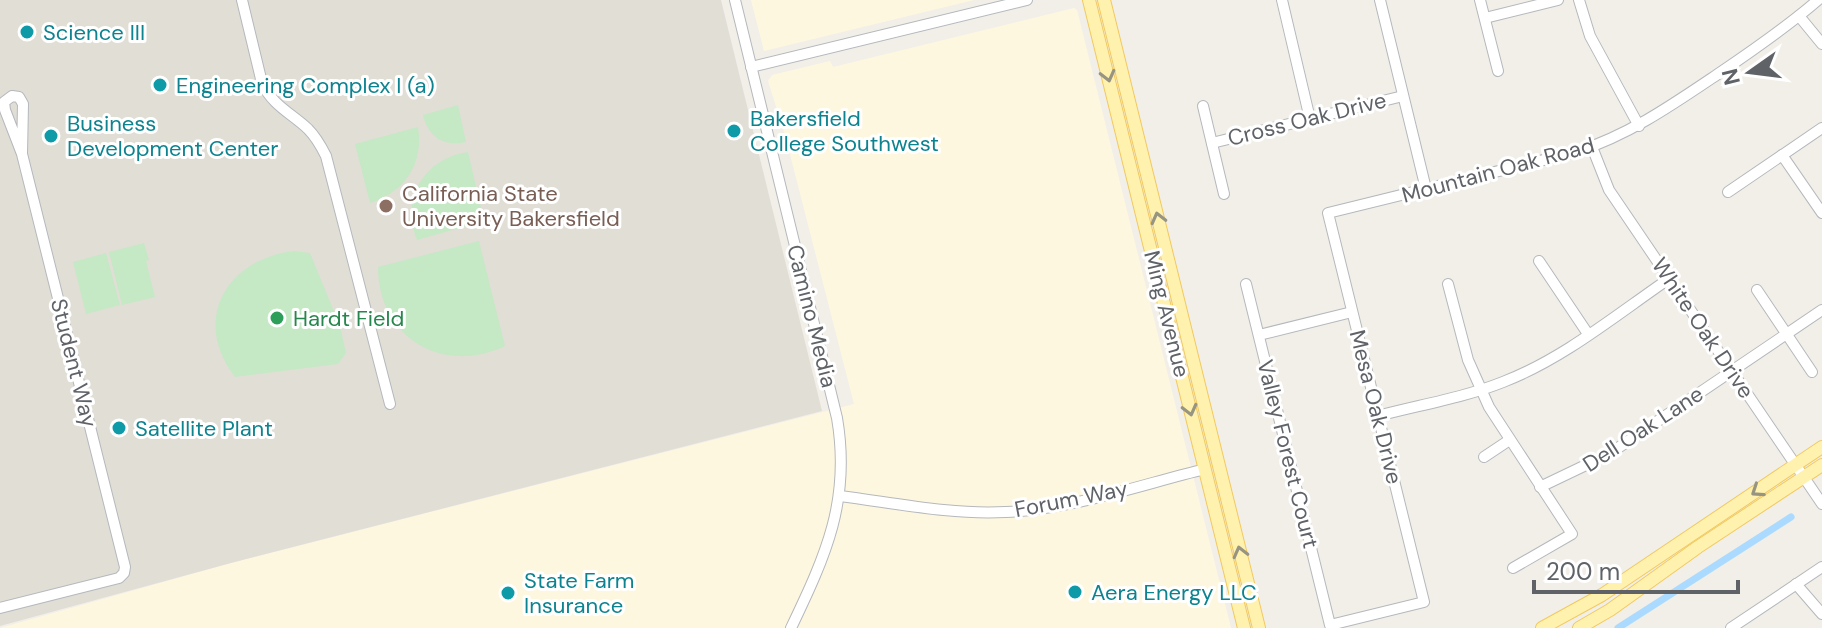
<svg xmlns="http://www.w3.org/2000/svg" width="1822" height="628" font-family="'DM Sans',sans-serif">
<rect width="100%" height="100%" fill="#f1efe8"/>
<g fill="#fef7e0">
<polygon points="751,0 974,0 764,51"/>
<polygon points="1074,8 1077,10 1231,628 0,628 231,563 854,404 785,135 768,81 772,75 830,61 833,67"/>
</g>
<polygon fill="#e1ded6" points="0,0 721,0 822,411 231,563 0,626"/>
<g fill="#c5e8c5">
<path d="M 458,105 L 466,142 C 444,147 428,137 423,115 Z"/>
<path d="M 418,127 C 424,163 405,192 370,203 L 355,144 Z"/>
<path d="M 468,152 L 484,221 L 417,240 C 400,198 425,158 468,152 Z"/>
<path d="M 479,241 L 505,346 C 442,376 378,337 378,267 Z"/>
<polygon points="144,243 149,260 146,261 155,297 122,305 109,252"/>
<path d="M 294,251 L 310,253 L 340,326 L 346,353 L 338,364 L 235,377 C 191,320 226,259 294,251 Z"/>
<polygon points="106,253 120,305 86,314 73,262"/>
</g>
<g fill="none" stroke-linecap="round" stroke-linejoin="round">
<polyline stroke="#aadaff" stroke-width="7" points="1618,628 1791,517"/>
<defs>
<g id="minor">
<path d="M 242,0 L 262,83 C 273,106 291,113 308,129 C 316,137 321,146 326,156 L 390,404"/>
<path d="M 735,0 L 837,418 C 851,500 826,555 791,628"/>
<polyline points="1282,0 1310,119"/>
<polyline points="1380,0 1426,189"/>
<polyline points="1480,0 1498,71"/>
<polyline points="1579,0 1590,36 1639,126"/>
<polyline points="1799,16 1822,44"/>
<polyline points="1485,18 1558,0"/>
<polyline points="751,67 1027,0"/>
<polyline points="1203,106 1224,194"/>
<polyline points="1212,143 1403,96"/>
<polyline points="1592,147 1609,190 1822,504"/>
<polyline points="1782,155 1822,213"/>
<polyline points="1728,192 1822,128"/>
<polyline points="1539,261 1588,334"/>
<path d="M 1246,284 L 1330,625 L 1424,602 L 1328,213 L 1576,152 C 1629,135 1672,105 1718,74 C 1752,51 1787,27 1818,0"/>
<polyline points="1448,284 1468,360 1489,407 1572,534 1513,568"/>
<polyline points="1757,290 1812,372"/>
<polyline points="1259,335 1352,312"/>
<path d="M 1378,416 C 1419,405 1463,398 1503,382 C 1563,359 1616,315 1670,278"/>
<polyline points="1484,457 1508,441"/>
<polyline points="1540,487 1609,454 1822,310"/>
<path d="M 840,496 C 895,503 951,515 1006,512 C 1073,509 1140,485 1205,469"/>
<polyline points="1796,584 1822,614"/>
<polyline points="0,608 119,578 124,573 125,567 22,154 5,110 4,102 12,96 19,97 23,104 22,154"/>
<polyline points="1731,628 1822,567"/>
</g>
<g id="major">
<polyline points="1089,0 1244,628"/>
<polyline points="1104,0 1259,628"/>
<polyline points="1542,628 1602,595 1822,447"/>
<polyline points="1579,628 1610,610 1698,547 1822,465"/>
</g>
</defs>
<use href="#minor" stroke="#b5b8bc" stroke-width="12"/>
<use href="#major" stroke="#f2c960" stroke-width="14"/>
<use href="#minor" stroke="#fff" stroke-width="10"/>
<use href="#major" stroke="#fff2af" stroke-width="12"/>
</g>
<defs><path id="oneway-chevron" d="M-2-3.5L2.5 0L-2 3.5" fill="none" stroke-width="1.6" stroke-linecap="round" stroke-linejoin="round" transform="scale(2)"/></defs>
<g stroke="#979581">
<use href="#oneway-chevron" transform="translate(1108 76) rotate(76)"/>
<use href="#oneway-chevron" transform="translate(1158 218) rotate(-104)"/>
<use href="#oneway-chevron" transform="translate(1190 410) rotate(76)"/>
<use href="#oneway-chevron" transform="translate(1757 491) rotate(146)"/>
<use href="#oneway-chevron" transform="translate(1240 552) rotate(-104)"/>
</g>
<g fill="#0f9aa8" stroke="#fff" stroke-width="3">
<circle cx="27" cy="32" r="8"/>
<circle cx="160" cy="85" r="8"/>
<circle cx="734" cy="131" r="8"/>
<circle cx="51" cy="136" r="8"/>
<circle cx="119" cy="428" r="8"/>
<circle cx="1075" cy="592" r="8"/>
<circle cx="508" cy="593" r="8"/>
</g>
<circle fill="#8d6e63" stroke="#fff" stroke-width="3" cx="386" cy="206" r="8"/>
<circle fill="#2e9e5b" stroke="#fff" stroke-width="3" cx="277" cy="318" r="8"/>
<g text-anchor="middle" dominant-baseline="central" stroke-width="6" stroke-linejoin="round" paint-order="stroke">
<g font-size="22" fill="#0d838f" stroke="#fff" text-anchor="start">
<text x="43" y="32">Science III</text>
<text x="176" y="85">Engineering Complex I (a)</text>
<text x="750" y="118">Bakersfield<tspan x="750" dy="25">College Southwest</tspan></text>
<text x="67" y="123">Business<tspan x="67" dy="25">Development Center</tspan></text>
<text x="135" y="428">Satellite Plant</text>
<text x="524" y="580">State Farm<tspan x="524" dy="25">Insurance</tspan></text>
<text x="1091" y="592">Aera Energy LLC</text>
</g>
<g font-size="22" fill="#5f6368" stroke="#fff">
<text transform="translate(1307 119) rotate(-14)">Cross Oak Drive</text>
<text transform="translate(1498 170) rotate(-15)">Mountain Oak Road</text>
<text transform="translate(1167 314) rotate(76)">Ming Avenue</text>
<text transform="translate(812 316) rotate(76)">Camino Media</text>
<text transform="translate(1703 328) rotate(56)">White Oak Drive</text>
<text transform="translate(74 363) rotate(76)">Student Way</text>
<text transform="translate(1376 407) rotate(76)">Mesa Oak Drive</text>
<text transform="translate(1643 429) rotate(-33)">Dell Oak Lane</text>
<text transform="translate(1288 454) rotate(76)">Valley Forest Court</text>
<text transform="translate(1071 499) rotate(-11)">Forum Way</text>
</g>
<g font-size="22" fill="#785e54" stroke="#fff" text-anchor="start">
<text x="402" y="193">California State<tspan x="402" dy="25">University Bakersfield</tspan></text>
</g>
<g font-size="22" fill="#27864d" stroke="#fff" text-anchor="start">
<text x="293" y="318">Hardt Field</text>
</g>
</g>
<g transform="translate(1750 72) rotate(256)" stroke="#ffffff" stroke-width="6" paint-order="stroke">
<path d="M0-6L14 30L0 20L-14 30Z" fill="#5f6368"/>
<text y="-12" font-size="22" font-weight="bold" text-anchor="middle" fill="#5f6368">N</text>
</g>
<path d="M1534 580v12h204v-12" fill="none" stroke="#5f6368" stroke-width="4"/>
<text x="1546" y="580" font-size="24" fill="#5f6368" stroke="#ffffff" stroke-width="6" paint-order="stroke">200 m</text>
</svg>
